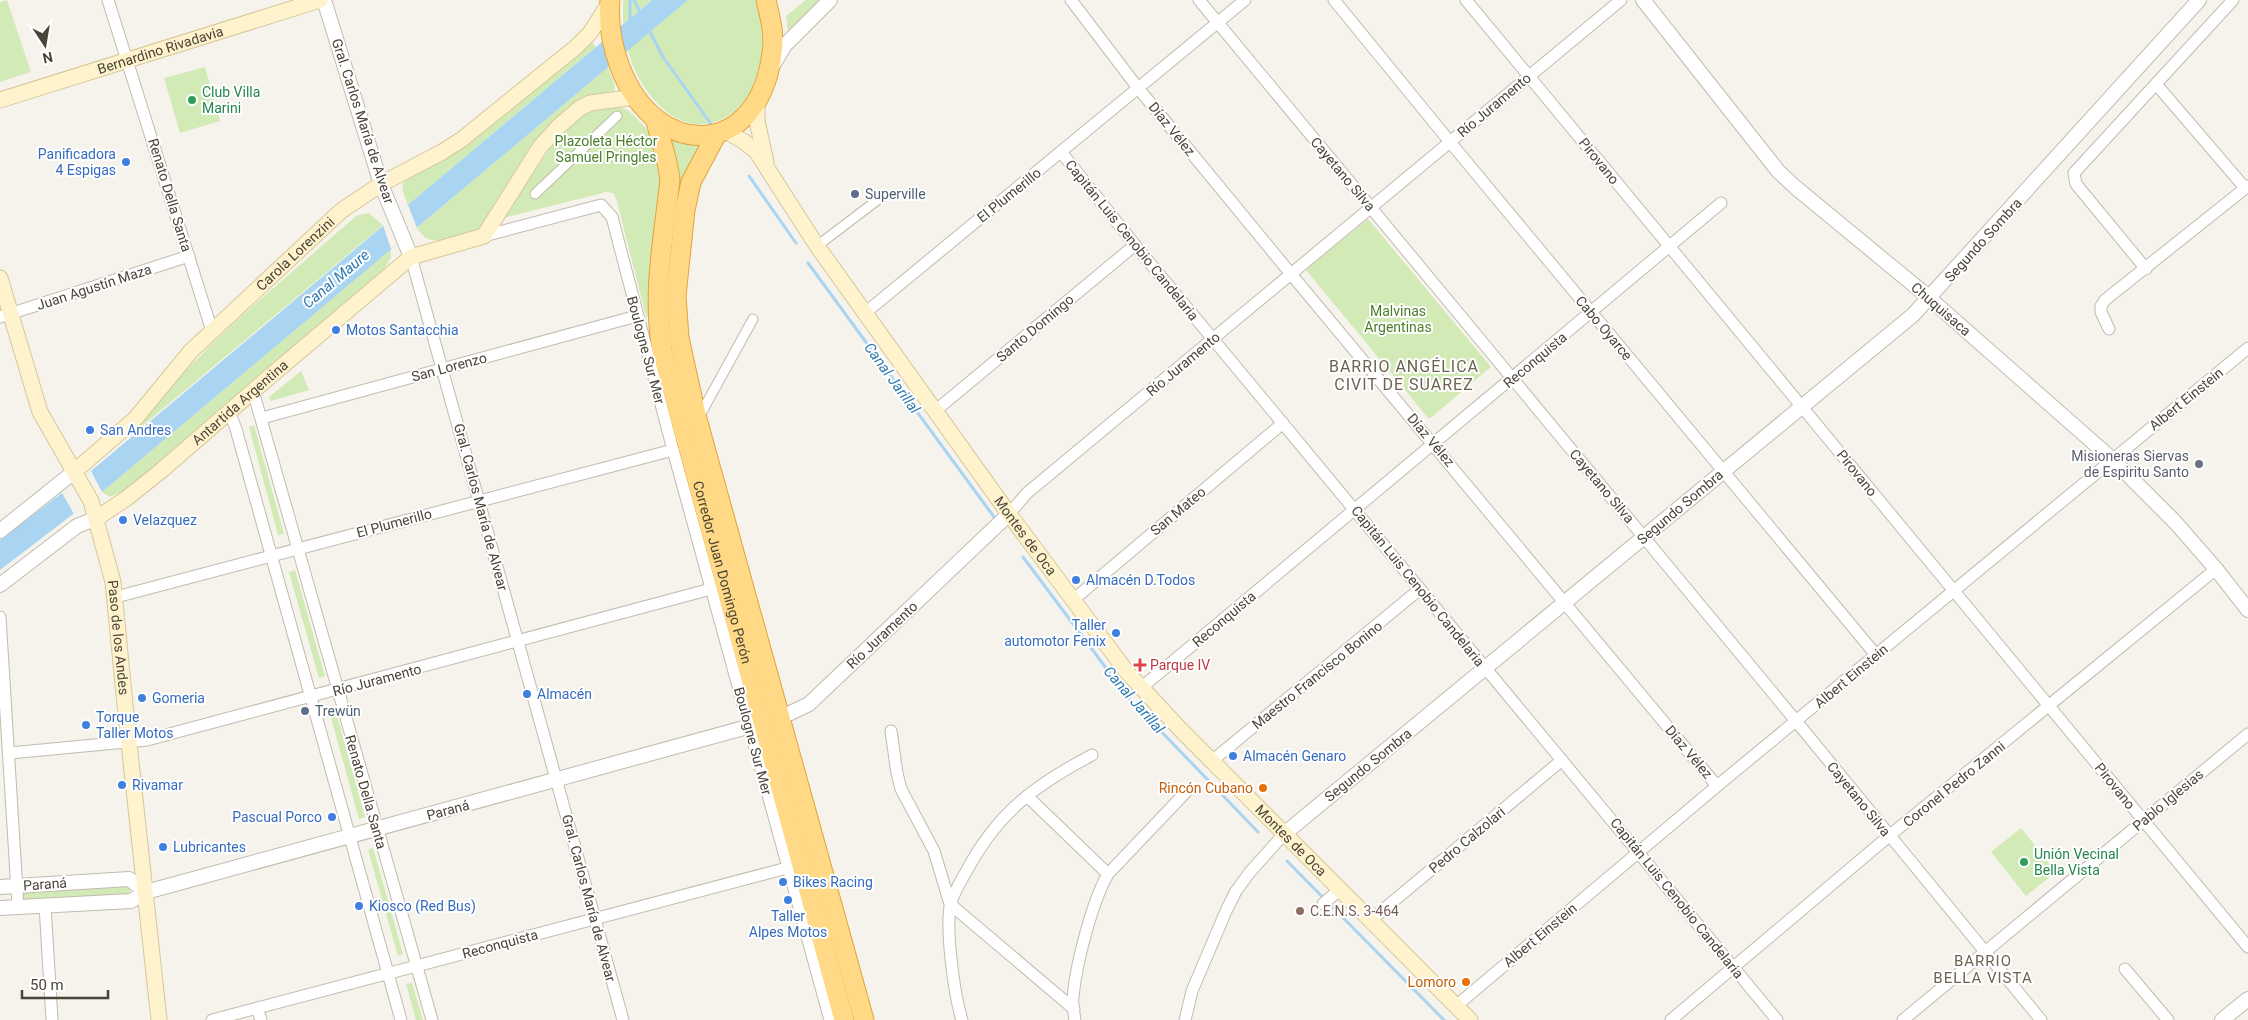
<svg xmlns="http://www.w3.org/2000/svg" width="2248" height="1020" font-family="Roboto,sans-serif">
<rect width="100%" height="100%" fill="#f6f3ec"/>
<g fill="#d2eab5">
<polygon points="7,0 31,72 0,82 0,2"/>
<polygon points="623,0 652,0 623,24"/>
<path d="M 688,0 L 755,0 C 760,16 763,32 762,49 C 762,60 758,72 754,82 C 749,97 739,109 726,117 C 679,144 638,91 628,50 Z"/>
<polygon points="806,0 820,0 788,31 786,16"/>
<path d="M 592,42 L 596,47 L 408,205 C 405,196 399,188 405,180 Z"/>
<polygon points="205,67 220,121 180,133 164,78"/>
<path d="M 608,67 L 615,86 L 614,91 L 590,96 L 482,227 C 471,233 440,244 428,239 C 423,237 420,232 417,228 Z"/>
<polygon points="619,107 628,110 645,127 651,137 663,178 647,320 616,198 613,193 606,192 503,218 561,132 592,109"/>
<polygon points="670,138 704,146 677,219 672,219"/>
<path d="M 369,213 L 383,225 L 135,432 C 193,351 274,289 348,223 L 358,215 Z"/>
<polygon points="1368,219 1491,367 1429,419 1306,270"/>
<polygon points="391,249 391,257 385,268 220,412 126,490 110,497 102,492"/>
<polygon points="301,371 309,390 271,401 269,397"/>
<polygon points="254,425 284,534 278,535 249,427"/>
<polygon points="295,570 325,676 319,678 289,572"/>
<polygon points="336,712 365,817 359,819 330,714"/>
<polygon points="2021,828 2056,872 2026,896 1991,852"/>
<polygon points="373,848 403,954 398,956 368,850"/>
<polygon points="126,884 131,889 128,894 26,900 23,895 24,892"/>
<polygon points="412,983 423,1020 416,1020 406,984"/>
</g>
<polygon fill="#a9d4f2" points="652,0 688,0 102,492 0,570 0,540 91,471"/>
<g fill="#f6f3ec">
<polygon points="408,205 417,228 391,249 383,225"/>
<polygon points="91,471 102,492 74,514 62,493"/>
</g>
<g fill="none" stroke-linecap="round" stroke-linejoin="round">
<g stroke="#a9d4f2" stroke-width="3">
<polyline points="634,0 641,14"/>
<polyline points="630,22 630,0"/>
<polyline points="648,28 663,57 711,124"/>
<polyline points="749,176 796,243"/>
<polyline points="808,263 994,517"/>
<polyline points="1023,557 1127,696 1258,832"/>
<polyline points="1287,861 1444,1020"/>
</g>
<defs>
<g id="pedestrian">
<polyline points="535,194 617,116"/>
<polyline points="817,246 884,195"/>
<polyline points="699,417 753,319"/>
</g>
<g id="minor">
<polyline points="108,0 212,331"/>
<polyline points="1071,0 1138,88 1291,274 1717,786"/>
<polyline points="1199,0 1796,721 2041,1020"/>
<polyline points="1334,0 1450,142 1876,655"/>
<polyline points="1466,0 2248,947"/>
<polyline points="2156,84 2245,188"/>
<polyline points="1061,152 1135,245 1777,1020"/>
<polyline points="484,236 601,205 612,217 673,450 830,1020"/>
<polyline points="411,257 623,1020"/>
<polyline points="2146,269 2076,184 2074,173 2233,0"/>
<polyline points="865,313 1245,0"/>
<polyline points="0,317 189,256"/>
<polyline points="2109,329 2101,312 2101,306 2105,300 2248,186"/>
<polyline points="253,391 432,1020"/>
<polyline points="229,411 236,429 401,1020"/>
<polyline points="935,411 1135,245"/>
<polyline points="262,418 637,316"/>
<polyline points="1009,514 1027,493 1621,0"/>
<polyline points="116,597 673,450"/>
<polyline points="1073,600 1283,423"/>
<polyline points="0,617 18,907"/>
<polyline points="1141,688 1721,203"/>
<polyline points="891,731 897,773 901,789 934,851 950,904 1074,1009"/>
<polyline points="10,753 147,740 711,589"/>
<polyline points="1213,760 1420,589"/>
<polyline points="1027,796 1108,874"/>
<polyline points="1323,904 1339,890"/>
<polyline points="45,905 52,1020"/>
<polyline points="1371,920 1562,760"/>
<polyline points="2125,969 2168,1020"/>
<polyline points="1456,1006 1717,786 2248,348"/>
<polyline points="257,1008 261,1020"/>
<polyline points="212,1020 787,868"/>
<path d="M 962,1020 C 954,994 946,932 950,907 C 952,895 960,882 966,872 C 997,813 1035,785 1092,755"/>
<path d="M 1075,1020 C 1074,1013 1072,1004 1073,997 C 1076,964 1092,902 1108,874 L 1186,792"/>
<polyline points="1185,1020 1192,991 1226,911 1236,891 1250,872 1284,834"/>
<polyline points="1671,1020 1889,836 2216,569"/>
<polyline points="1903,1020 2248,734"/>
</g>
<g id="tertiary">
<polyline points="324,0 381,184 411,257"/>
<polyline points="1643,0 1778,171 1795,187 1920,290 2112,459 2175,522 2216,569 2248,610"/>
<polyline points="773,65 785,45 830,0"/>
<polyline points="0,531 75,471"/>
<polyline points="0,585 77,526 97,518"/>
<polyline points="1284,834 1913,315 2199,0"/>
<polyline points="0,887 129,879 146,892"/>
<polyline points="0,908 131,901 146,892 780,718 809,704 1009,514"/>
<polyline points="2222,1020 2248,999"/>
</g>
<g id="secondary">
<path id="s1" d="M 0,100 L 320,0"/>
<polyline points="757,102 757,121 766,162"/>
<path id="s2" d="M 726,131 L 743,141 L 756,151 L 817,246 L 1009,514 L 1127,672 L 1180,729 L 1470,1020"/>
<path id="s3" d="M 0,278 L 40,412 L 91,501 L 113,582 L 127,725 L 159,1020"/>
<path id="s4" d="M 75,471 L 135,419 L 191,351 L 341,211 L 381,184 L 442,152 L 461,140 L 576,47 L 590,33 L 610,2"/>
<path id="s5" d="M 97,518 L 127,498 L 162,470 L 268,378 L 411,257 L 484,236 L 540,147 L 558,127 L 580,108 L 590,103 L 635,97"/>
</g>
<g id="trunk">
<path d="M 610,0 C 608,23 612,46 620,67 C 656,162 759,159 772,53 C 775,35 770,17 766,0"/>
<path id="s6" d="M 655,118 L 667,162 L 670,179 C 664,237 652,291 662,350 L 844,1020"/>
<polyline points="716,135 691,182 685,210 676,296 679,338 697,419 864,1020"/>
</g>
</defs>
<use href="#pedestrian" stroke="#c2bbae" stroke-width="11"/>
<use href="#minor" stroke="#c2bbae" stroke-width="13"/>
<use href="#tertiary" stroke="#c2bbae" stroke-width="16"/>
<use href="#secondary" stroke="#d6c79b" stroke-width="17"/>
<use href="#trunk" stroke="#e0a43c" stroke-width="21"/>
<use href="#pedestrian" stroke="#fff" stroke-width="9"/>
<use href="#minor" stroke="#fff" stroke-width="11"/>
<use href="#tertiary" stroke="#fff" stroke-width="14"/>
<use href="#secondary" stroke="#fff3cd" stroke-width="15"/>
<use href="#trunk" stroke="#ffd985" stroke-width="19"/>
</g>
<g fill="#2e9e5b" stroke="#fff" stroke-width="2">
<circle cx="192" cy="100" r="5"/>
<circle cx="2024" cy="862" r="5"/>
</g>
<g fill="#3f7fe0" stroke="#fff" stroke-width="2">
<circle cx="126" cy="162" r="5"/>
<circle cx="336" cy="330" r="5"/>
<circle cx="90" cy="430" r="5"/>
<circle cx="123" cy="520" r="5"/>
<circle cx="1076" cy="580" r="5"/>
<circle cx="1116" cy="633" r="5"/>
<circle cx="527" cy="694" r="5"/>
<circle cx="142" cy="698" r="5"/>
<circle cx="86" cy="725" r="5"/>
<circle cx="1233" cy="756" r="5"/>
<circle cx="122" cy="785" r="5"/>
<circle cx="332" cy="817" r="5"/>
<circle cx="163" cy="847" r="5"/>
<circle cx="783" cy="882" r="5"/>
<circle cx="788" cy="900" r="5"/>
<circle cx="359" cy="906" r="5"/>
</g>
<g fill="#5c6f8a" stroke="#fff" stroke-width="2">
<circle cx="855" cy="194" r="5"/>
<circle cx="305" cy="711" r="5"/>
</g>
<circle fill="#6b7280" stroke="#fff" stroke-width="2" cx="2199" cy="464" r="5"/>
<path fill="#e0444e" stroke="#fff" stroke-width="2" d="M1137.5 657.5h5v5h5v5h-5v5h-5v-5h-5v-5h5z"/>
<g fill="#e8710a" stroke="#fff" stroke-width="2">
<circle cx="1263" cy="788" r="5"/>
<circle cx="1466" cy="982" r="5"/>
</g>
<circle fill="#8d6e63" stroke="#fff" stroke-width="2" cx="1300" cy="911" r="5"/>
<g text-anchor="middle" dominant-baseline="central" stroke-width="4" stroke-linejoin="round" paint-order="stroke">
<g font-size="14" fill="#4b4439" stroke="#fff">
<text stroke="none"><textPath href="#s1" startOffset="168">Bernardino Rivadavia</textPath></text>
<text transform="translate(1494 105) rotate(-40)">Río Juramento</text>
<text transform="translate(363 121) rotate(72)">Gral. Carlos María de Alvear</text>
<text transform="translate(1172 129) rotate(51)">Díaz Vélez</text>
<text transform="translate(1599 161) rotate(51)">Pirovano</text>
<text transform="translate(1343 174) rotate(50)">Cayetano Silva</text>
<text transform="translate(170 195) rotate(73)">Renato Della Santa</text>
<text transform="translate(1009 195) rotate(-39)">El Plumerillo</text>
<text transform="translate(1132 240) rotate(51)">Capitán Luis Cenobio Candelaria</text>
<text transform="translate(1983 240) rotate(-48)">Segundo Sombra</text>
<text stroke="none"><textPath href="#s4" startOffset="310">Carola Lorenzini</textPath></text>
<text transform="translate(94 287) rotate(-18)">Juan Agustín Maza</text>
<text transform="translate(1941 309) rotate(41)">Chuquisaca</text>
<text transform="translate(1035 328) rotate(-40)">Santo Domingo</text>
<text transform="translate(1604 328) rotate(50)">Cabo Oyarce</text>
<text transform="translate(646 350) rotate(75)">Boulogne Sur Mer</text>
<text transform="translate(1535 360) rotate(-40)">Reconquista</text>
<text transform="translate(1183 364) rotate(-40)">Río Juramento</text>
<text transform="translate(449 367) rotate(-15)">San Lorenzo</text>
<text transform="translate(2186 399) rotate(-39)">Albert Einstein</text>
<text stroke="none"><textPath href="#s5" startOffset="184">Antartida Argentina</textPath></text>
<text transform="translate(1431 440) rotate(50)">Díaz Vélez</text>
<text transform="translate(1857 473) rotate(51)">Pirovano</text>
<text transform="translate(1602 486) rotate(50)">Cayetano Silva</text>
<text transform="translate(481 507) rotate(75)">Gral. Carlos María de Alvear</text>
<text transform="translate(1680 507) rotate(-40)">Segundo Sombra</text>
<text transform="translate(1178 511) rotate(-40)">San Mateo</text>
<text transform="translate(394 523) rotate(-15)">El Plumerillo</text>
<text stroke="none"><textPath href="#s2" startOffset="506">Montes de Oca</textPath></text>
<text stroke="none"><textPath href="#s6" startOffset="465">Corredor Juan Domingo Perón</textPath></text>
<text transform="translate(1418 586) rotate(51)">Capitán Luis Cenobio Candelaria</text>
<text transform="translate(1224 619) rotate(-40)">Reconquista</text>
<text transform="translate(882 635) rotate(-43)">Río Juramento</text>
<text stroke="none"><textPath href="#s3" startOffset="382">Paso de los Andes</textPath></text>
<text transform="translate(1317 675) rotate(-39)">Maestro Francisco Bonino</text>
<text transform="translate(1851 676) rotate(-40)">Albert Einstein</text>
<text transform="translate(377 680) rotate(-15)">Río Juramento</text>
<text transform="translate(753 741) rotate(75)">Boulogne Sur Mer</text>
<text transform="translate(1689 752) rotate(50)">Díaz Vélez</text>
<text transform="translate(1368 765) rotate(-39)">Segundo Sombra</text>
<text transform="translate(1954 784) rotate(-39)">Coronel Pedro Zanni</text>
<text transform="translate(2115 786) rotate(51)">Pirovano</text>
<text transform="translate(366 792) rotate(74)">Renato Della Santa</text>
<text transform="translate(1859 799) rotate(51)">Cayetano Silva</text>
<text transform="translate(2168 800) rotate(-40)">Pablo Iglesias</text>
<text transform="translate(448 810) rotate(-15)">Paraná</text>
<text stroke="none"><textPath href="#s2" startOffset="911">Montes de Oca</textPath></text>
<text transform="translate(1467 840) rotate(-40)">Pedro Calzolari</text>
<text transform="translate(45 884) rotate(-4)">Paraná</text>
<text transform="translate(589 898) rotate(75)">Gral. Carlos María de Alvear</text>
<text transform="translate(1677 898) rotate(51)">Capitán Luis Cenobio Candelaria</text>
<text transform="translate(1540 935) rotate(-40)">Albert Einstein</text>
<text transform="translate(500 944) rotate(-15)">Reconquista</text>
</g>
<g font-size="14" fill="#27864d" stroke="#fff" text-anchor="start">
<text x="202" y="92">Club Villa<tspan x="202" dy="16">Marini</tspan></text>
<text x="2034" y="854">Unión Vecinal<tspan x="2034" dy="16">Bella Vista</tspan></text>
</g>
<g font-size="14" fill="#4a7f2a" stroke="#fff">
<text x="606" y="141">Plazoleta Héctor<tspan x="606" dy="16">Samuel Pringles</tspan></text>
<text x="1398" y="311">Malvinas<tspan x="1398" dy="16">Argentinas</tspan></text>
</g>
<g font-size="14" fill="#366cbe" stroke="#fff" text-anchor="start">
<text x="116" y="154" text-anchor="end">Panificadora<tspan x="116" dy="16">4 Espigas</tspan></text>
<text x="346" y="330">Motos Santacchia</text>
<text x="100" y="430">San Andres</text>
<text x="133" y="520">Velazquez</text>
<text x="1086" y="580">Almacén D.Todos</text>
<text x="1106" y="625" text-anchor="end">Taller<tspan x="1106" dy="16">automotor Fenix</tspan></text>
<text x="537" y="694">Almacén</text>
<text x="152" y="698">Gomeria</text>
<text x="96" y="717">Torque<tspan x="96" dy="16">Taller Motos</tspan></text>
<text x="1243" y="756">Almacén Genaro</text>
<text x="132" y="785">Rivamar</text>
<text x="322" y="817" text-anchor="end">Pascual Porco</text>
<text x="173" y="847">Lubricantes</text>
<text x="793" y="882">Bikes Racing</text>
<text x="369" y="906">Kiosco (Red Bus)</text>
<text x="788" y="916" text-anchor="middle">Taller<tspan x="788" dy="16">Alpes Motos</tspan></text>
</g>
<g font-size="14" fill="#4e5e75" stroke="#fff" text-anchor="start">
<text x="865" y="194">Superville</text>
<text x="315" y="711">Trewün</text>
</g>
<g font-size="14" fill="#5b616d" stroke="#fff" text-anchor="end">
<text x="2189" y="456">Misioneras Siervas<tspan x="2189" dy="16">de Espiritu Santo</tspan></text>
</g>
<g font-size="14" fill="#be3a42" stroke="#fff" text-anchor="start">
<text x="1150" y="665">Parque IV</text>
</g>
<g font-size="14" fill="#c56008" stroke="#fff" text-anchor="end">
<text x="1253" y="788">Rincón Cubano</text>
<text x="1456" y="982">Lomoro</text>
</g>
<g font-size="14" fill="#785e54" stroke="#fff" text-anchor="start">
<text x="1310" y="911">C.E.N.S. 3-464</text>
</g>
<g font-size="15" font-style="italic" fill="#2e7ab2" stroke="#fff">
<text transform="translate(336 279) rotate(-40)">Canal Maure</text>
<text transform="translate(892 378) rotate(54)">Canal Jarillal</text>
<text transform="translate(1134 700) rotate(49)">Canal Jarillal</text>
</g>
<g font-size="15" letter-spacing="1" fill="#6e6250" stroke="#fff">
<text x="1983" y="961">BARRIO<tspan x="1983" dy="17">BELLA VISTA</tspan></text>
</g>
<g font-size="16" letter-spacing="1" fill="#6e6250" stroke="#fff">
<text x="1404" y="366">BARRIO ANGÉLICA<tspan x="1404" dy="18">CIVIT DE SUAREZ</tspan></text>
</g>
</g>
<g transform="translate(45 45) rotate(168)" stroke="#ffffff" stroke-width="4" paint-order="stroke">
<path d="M0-4L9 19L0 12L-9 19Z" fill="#4b4439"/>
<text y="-8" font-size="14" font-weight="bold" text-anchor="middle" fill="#4b4439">N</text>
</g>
<path d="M22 990v8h86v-8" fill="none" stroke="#4b4439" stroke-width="2.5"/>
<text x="30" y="990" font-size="15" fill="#4b4439" stroke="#ffffff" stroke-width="4" paint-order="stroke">50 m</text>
</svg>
